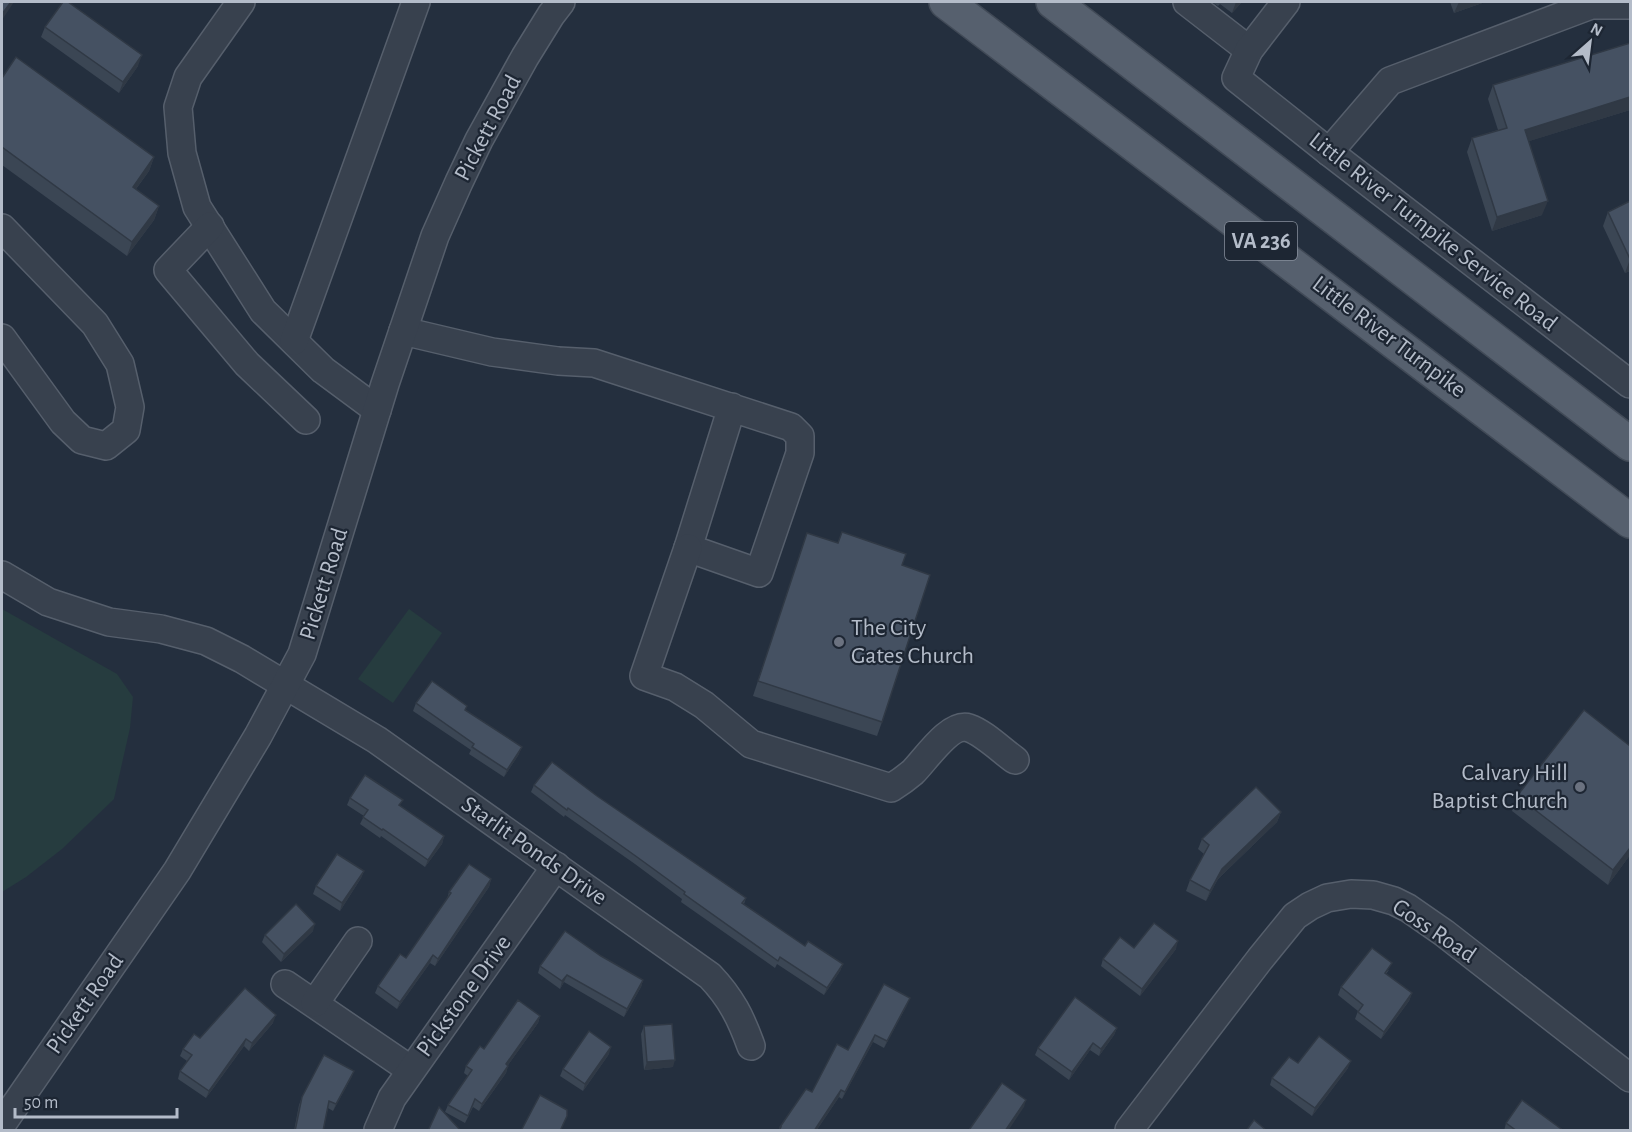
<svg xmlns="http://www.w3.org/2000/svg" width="1632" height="1132" font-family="'Alegreya Sans',sans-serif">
<rect width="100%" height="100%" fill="#242f3e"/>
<g fill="#263c3f">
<polygon points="2,609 117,674 133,697 130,728 114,799 62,849 26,877 2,892"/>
<polygon points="409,609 442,633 393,703 358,679"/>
</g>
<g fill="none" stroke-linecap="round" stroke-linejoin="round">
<defs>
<g id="minor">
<polyline points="241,2 188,77 178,107 182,153 197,207 263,311 323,370 377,410"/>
<polyline points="1187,2 1249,50"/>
<polyline points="1286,2 1249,50 1236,78 1329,152 1630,384"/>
<polyline points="1329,152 1390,81 1591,5 1630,5"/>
<polyline points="210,226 168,270 247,364 306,420"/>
<polyline points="2,228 95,324 120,364 130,407 126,430 106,446 82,440 63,422 2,338"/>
<polyline points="403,331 492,352 558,361 594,363 791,427 800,436 800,453 759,573 688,548 732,407"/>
<polyline points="294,341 416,2"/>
<path d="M 688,548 L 644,676 L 675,687 L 704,705 L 751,744 L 891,788 C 899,783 906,778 913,772 C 926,759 950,722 969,728 C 984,733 1002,751 1015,760"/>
<path d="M 2,575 L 48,602 L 109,622 L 161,629 L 206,641 L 242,659 L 377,740 L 710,976 C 731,998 741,1018 751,1046"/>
<polyline points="285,984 411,1070"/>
<polyline points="315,1003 358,941"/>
<polyline points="2,1124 177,871 258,736 302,654 385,384 435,236 459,182 479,140 525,57 551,15 561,2"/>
<polyline points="378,1130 392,1098 556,866"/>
<polyline points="1129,1130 1260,959 1295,916 1310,906 1327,898 1351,894 1373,895 1394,901 1408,908 1444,933 1630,1078"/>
</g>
<g id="major">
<polyline points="946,2 1630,521"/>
<polyline points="1053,2 1630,444"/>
</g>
</defs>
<use href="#minor" stroke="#565f6c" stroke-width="30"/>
<use href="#major" stroke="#414a57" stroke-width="36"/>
<use href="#minor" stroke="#38414e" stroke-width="27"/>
<use href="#major" stroke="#56606e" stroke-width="33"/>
</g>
<g fill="#3b4654">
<polygon points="1212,2 1242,2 1232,13 1220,4 1218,6"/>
<polygon points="1450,2 1485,2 1454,13"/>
<polygon points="45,27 138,66 119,93 41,37"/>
<polygon points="1630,43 1630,110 1529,141 1542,215 1492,231 1467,152 1472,138 1498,130 1488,99 1493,85"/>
<polygon points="2,78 154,157 149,171 136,189 159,206 154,220 127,256 2,165"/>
<polygon points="1630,201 1630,271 1625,273 1603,226 1608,212"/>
<polygon points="807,533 902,565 882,722 877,736 753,696"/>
<polygon points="416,703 466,710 519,754 504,777 469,754 471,750 413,711"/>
<polygon points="534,785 597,796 746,898 744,904 805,946 843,964 840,971 824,995 777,964 775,968 681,902 682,899 635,864 565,815 564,817 531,792"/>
<polygon points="1517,796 1630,855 1608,885 1512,811"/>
<polygon points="350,798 400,806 444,836 442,844 425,867 381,836 380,838 360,824 364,816 347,805"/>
<polygon points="1281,812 1277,822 1218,879 1206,901 1186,891 1190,880 1204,854 1198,849 1202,839"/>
<polygon points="364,871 361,878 340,911 313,894 316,886"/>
<polygon points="491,879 489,887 435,966 430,963 397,1009 375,993 378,986 406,958 447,899 449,892"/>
<polygon points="313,931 281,962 262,942 265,935"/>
<polygon points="1134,948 1176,949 1140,996 1101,966 1103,959"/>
<polygon points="601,956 643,980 641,987 624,1017 564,982 560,989 538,973 540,966"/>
<polygon points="1389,970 1386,974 1412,993 1409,1001 1381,1039 1355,1019 1358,1011 1338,995 1341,987"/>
<polygon points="907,1005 884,1048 873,1042 842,1099 839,1097 816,1131 779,1131 780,1127 848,1050"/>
<polygon points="540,1016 538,1023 508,1065 506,1073 479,1111 473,1107 465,1123 445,1112 448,1105 468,1076 464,1073 466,1066 484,1049"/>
<polygon points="273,1023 249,1051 244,1046 206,1098 178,1079 180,1071 187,1061 180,1056 183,1049 200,1038"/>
<polygon points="644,1026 673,1067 644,1070 641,1034"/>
<polygon points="1117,1028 1114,1035 1099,1056 1090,1050 1069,1080 1035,1055 1038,1048"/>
<polygon points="609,1054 583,1091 560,1076 563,1069"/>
<polygon points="1298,1063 1348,1068 1312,1116 1270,1085 1272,1078"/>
<polygon points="354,1071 351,1078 333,1111 328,1108 323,1131 294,1131 299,1105 302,1097"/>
<polygon points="1506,1123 1564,1131 1504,1131"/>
</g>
<g fill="#303945">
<polygon points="11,2 14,2 2,20 2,14"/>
<polygon points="1236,2 1242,2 1232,13"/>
<polygon points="1459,2 1485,2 1454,13"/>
<polygon points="142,55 138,66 119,93 123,82"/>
<polygon points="1630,97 1630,110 1520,144 1525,130"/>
<polygon points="154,157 149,171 127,201 133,187"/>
<polygon points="1548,201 1542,215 1492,231 1497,217"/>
<polygon points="159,206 154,220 127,256 132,242"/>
<polygon points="1630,259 1630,271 1625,273"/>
<polygon points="522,747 519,754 504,777 507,770"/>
<polygon points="1281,812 1277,822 1218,879 1206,901 1210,891 1222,869"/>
<polygon points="444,836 442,844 425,867 428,860"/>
<polygon points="1630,848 1630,855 1608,885 1613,870"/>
<polygon points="364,871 361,878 340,911 342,903"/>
<polygon points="491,879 489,887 435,966 438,959"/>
<polygon points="315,924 313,931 281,962 284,954"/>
<polygon points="1178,941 1176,949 1140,996 1142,989"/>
<polygon points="433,955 430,963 397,1009 400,1002"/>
<polygon points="843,964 840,971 824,995 827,988"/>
<polygon points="567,975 564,982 560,989 562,981"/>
<polygon points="643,980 641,987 624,1017 627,1009"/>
<polygon points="1412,993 1409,1001 1381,1039 1384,1032"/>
<polygon points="910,998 907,1005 884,1048 887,1041"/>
<polygon points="276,1015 273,1023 249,1051 252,1043"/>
<polygon points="540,1016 538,1023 504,1071 506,1064"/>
<polygon points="1117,1028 1114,1035 1099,1056 1101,1049"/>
<polygon points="875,1035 873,1042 842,1099 845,1092"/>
<polygon points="246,1039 244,1046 206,1098 209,1091"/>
<polygon points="1093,1043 1090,1050 1069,1080 1072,1072"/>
<polygon points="611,1047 609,1054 583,1091 585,1084"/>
<polygon points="675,1060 673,1067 644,1070 647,1062"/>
<polygon points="1351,1061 1348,1068 1312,1116 1315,1108"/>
<polygon points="508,1066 506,1073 479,1111 482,1104"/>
<polygon points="354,1071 351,1078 333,1111 336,1104"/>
<polygon points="841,1090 839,1097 816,1131 814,1131"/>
<polygon points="1026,1100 1024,1107 1008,1131 1005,1131"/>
</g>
<g fill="#455162" stroke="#303945" stroke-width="1.5">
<polygon points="2,2 11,2 2,14"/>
<polygon points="63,2 68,2 142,55 123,82 45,27"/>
<polygon points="1630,43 1630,97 1525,130 1548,201 1497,217 1472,138 1507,128 1493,85"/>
<polygon points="16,57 154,157 133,187 159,206 132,242 2,147 2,78"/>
<polygon points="1630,201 1630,259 1608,212"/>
<polygon points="842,532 906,554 902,565 930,575 882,722 758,681 807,533 838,543"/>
<polygon points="432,681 467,706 465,710 522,747 507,770 472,747 474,744 416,703"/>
<polygon points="1584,710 1630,746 1630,848 1613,870 1517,796"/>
<polygon points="552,762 597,796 746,898 742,903 805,946 808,941 843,964 827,988 780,957 778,961 684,894 685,892 637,857 568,808 567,810 534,785"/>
<polygon points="365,775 403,800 399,805 444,836 428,860 383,829 382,830 363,817 368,810 350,798"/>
<polygon points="1256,787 1281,812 1222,869 1210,891 1190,880 1209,845 1202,839"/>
<polygon points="337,854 364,871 342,903 316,886"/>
<polygon points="469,864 491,879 438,959 433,955 400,1002 378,986 400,954 406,958 451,893 449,892"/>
<polygon points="296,904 315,924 284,954 265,935"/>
<polygon points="1154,923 1178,941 1142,989 1103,959 1120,937 1134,948"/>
<polygon points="565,931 601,956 643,980 627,1009 567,975 562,981 540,966"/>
<polygon points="1372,948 1392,963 1385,973 1412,993 1384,1032 1358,1012 1363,1005 1341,987"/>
<polygon points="884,984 910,998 887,1041 875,1035 845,1092 841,1090 814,1131 779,1131 781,1127 780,1127 806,1089 812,1092 837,1044 848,1050"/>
<polygon points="245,988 276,1015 252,1043 246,1039 209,1091 180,1071 192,1055 183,1049 194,1034 200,1038"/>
<polygon points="1075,997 1117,1028 1101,1049 1093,1043 1072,1072 1038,1048"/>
<polygon points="518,1000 540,1016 506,1064 508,1066 482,1104 475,1099 468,1116 448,1105 472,1070 466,1066 480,1046 484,1049"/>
<polygon points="672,1024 675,1060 647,1062 644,1026"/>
<polygon points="589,1031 611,1047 585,1084 563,1069"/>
<polygon points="1319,1036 1351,1061 1315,1108 1272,1078 1289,1057 1298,1063"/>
<polygon points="324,1055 354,1071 336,1104 329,1101 323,1131 295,1131 302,1097"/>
<polygon points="1002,1083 1026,1100 1005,1131 970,1131 969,1130"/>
<polygon points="540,1095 567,1110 567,1116 560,1131 521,1131"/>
<polygon points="1522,1100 1564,1131 1517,1131 1506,1123"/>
<polygon points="439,1107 461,1131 428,1131"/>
<polygon points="1254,1120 1267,1131 1246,1131"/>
</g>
<g fill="#6b7280" stroke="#1d2633" stroke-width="2">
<circle cx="839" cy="642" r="6"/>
<circle cx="1580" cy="787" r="6"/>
</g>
<g text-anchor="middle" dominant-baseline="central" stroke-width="4.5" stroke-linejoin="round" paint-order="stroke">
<rect fill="#1d2633" stroke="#878f9c" stroke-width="1.5" x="1225" y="222" width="72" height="38" rx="4.5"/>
<g font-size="22" font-weight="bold" fill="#b4bcc9">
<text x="1261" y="241">VA 236</text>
</g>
<g font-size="24" fill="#b4bcc9" stroke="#1d2633">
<text transform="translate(488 128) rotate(-62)">Pickett Road</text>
<text transform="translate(1433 232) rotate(38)">Little River Turnpike Service Road</text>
<text transform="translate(1389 337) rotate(37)">Little River Turnpike</text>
<text transform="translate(324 584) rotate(-73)">Pickett Road</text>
<text transform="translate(534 851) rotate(35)">Starlit Ponds Drive</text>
<text transform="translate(1434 931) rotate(34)">Goss Road</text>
<text transform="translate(464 996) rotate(-54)">Pickstone Drive</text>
<text transform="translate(85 1004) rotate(-55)">Pickett Road</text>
</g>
<g font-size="24" fill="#b4bcc9" stroke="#1d2633" text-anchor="start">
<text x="851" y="628">The City<tspan x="851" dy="28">Gates Church</tspan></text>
<text x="1568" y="773" text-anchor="end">Calvary Hill<tspan x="1568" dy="28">Baptist Church</tspan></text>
</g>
</g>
<rect width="1632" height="1132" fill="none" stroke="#b4bcc9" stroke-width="6"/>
<g transform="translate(1590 42) rotate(28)" stroke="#1d2633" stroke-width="4.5" paint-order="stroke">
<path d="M0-4.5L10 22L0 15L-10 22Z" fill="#b4bcc9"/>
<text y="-9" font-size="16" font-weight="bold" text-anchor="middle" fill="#b4bcc9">N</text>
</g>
<path d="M15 1108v9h162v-9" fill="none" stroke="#b4bcc9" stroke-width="3"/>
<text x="24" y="1108" font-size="18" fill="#b4bcc9" stroke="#1d2633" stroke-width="4.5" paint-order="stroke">50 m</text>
</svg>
